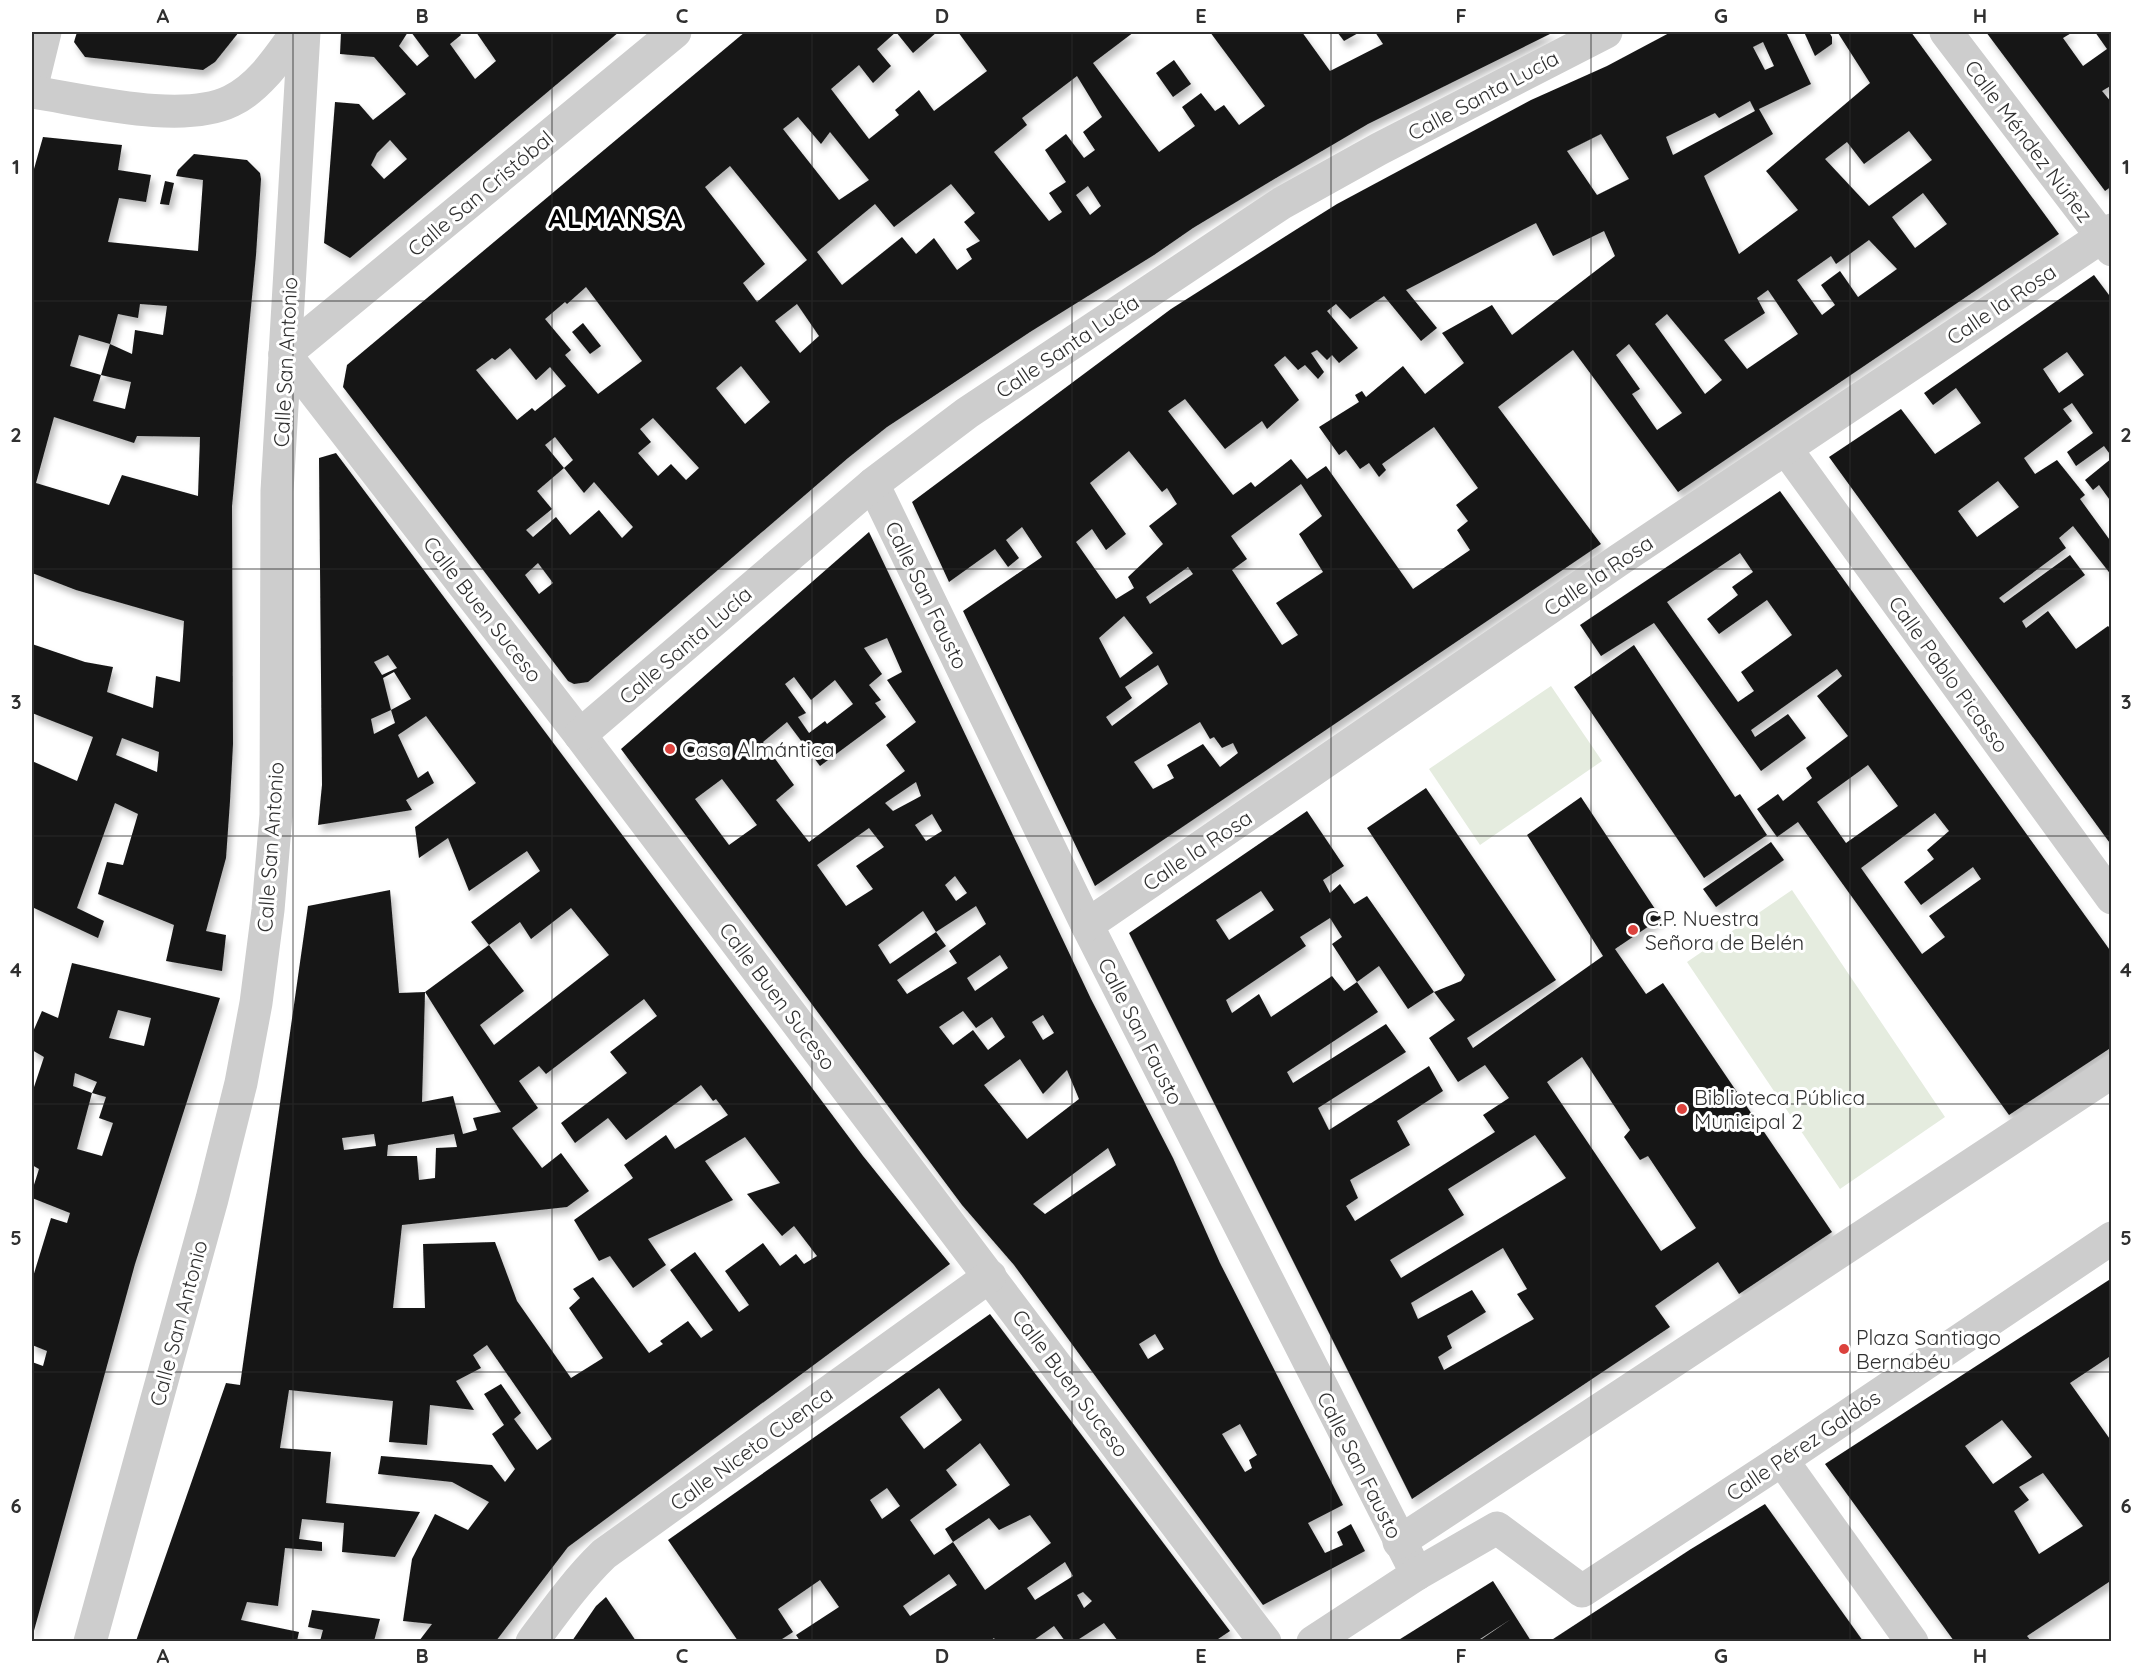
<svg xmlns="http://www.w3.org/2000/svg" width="2143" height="1673" font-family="Quicksand,sans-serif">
<defs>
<filter id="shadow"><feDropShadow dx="3.5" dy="6" stdDeviation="3" flood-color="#0004"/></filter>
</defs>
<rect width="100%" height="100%" fill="#fff"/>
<g fill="#e5ecdf">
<polygon points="1551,686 1602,761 1480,845 1429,769"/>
<polygon points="1792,890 1945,1117 1840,1189 1687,962"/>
</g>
<g fill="#171717" fill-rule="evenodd" filter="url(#shadow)">
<polygon points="77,32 239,32 215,62 203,70 85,57 74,42"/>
<path d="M 341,32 L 408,32 L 399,46 L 417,66 L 429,56 L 411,32 L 459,32 L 461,35 L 450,44 L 475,79 L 496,61 L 476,32 L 619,32 L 350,258 L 324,243 L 335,102 L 359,104 L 373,120 L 406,94 L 374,57 L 340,54 ZM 390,140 L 407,159 L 384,179 L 371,165 L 377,153 Z"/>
<path d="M 745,32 L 937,32 L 913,53 L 896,32 L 877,49 L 891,66 L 873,83 L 859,65 L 831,89 L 869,139 L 899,115 L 895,110 L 919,90 L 934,111 L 987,71 L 958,32 L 1134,32 L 1093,63 L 1159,152 L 1195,126 L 1182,107 L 1201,93 L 1215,111 L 1224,105 L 1239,125 L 1265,106 L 1210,32 L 1302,32 L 1330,71 L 1383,44 L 1375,32 L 1554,32 L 1368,124 L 1276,178 L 1193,228 L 1154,255 L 1030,332 L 928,400 L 887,427 L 848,458 L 588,682 L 574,684 L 568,681 L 343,387 L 347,365 ZM 1077,76 L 1102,117 L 1083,132 L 1095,150 L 1084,158 L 1066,134 L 1045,150 L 1066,182 L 1049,193 L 1062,212 L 1049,221 L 994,152 L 1027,125 L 1022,118 ZM 798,117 L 821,144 L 830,132 L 869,180 L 839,200 L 783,129 ZM 730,166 L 807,260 L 757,302 L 743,283 L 765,264 L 705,187 ZM 951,184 L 975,213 L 964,222 L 980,241 L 966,249 L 972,259 L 957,270 L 934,238 L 916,254 L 902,237 L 842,285 L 817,252 L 875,204 L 894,227 ZM 1088,186 L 1101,206 L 1090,215 L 1076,195 ZM 586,287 L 642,361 L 598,394 L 565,355 L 571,350 L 545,319 L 565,302 L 567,304 ZM 797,304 L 819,336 L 800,353 L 775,321 ZM 510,348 L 536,380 L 550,367 L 566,386 L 535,411 L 532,408 L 517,420 L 476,370 L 492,358 L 495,360 ZM 741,366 L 770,402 L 745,424 L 716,388 ZM 653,418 L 699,468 L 686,480 L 671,464 L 658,476 L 638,453 L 651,442 L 640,429 ZM 555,437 L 573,460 L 564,468 L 584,493 L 594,482 L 633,527 L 622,538 L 599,510 L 570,535 L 556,517 L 533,537 L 526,530 L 552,509 L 537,491 L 564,468 L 545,445 ZM 538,563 L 553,583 L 539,594 L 525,575 Z"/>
<polygon points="1337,32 1360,32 1344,41"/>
<path d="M 1671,32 L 1786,32 L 1811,84 L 1759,109 L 1773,134 L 1704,176 L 1739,254 L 1798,210 L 1766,171 L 1870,83 L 1838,33 L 1839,32 L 1911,32 L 2059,234 L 1678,492 L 1573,350 L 1498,407 L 1601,544 L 1095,886 L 963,611 L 1042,557 L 1022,527 L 1006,540 L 1019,558 L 1008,567 L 995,549 L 949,582 L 912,502 L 1171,309 L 1297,229 L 1337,204 L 1531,100 L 1607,66 ZM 1763,42 L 1774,66 L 1765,70 L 1753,47 ZM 1750,101 L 1755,111 L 1673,155 L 1666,137 L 1715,113 L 1719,118 ZM 1909,131 L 1932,160 L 1869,206 L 1825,159 L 1847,142 L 1864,164 ZM 1601,134 L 1629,179 L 1597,195 L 1567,151 ZM 1923,193 L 1947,224 L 1915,248 L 1892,217 ZM 1536,223 L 1553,256 L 1604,231 L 1615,256 L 1512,335 L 1492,305 L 1442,333 L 1464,363 L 1425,394 L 1403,366 L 1366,397 L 1362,391 L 1355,395 L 1359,402 L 1319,427 L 1339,455 L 1346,450 L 1360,469 L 1369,463 L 1379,477 L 1386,470 L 1382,464 L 1434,427 L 1478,488 L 1456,505 L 1468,521 L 1457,530 L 1470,550 L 1413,589 L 1326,466 L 1307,479 L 1291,459 L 1255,487 L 1251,482 L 1233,495 L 1168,411 L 1185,399 L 1225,449 L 1262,421 L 1267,429 L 1299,400 L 1274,365 L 1285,356 L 1298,370 L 1305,365 L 1318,379 L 1324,372 L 1311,353 L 1317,350 L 1327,360 L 1332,355 L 1339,363 L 1358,348 L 1327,311 L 1336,304 L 1350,319 L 1384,296 L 1421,341 L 1437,328 L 1406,290 ZM 1869,240 L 1897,269 L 1858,297 L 1840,271 L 1821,285 L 1835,305 L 1822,315 L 1797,280 L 1831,256 L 1836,264 ZM 1768,290 L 1798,334 L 1747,369 L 1724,340 L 1765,313 L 1757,298 ZM 1667,314 L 1722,380 L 1705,394 L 1655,324 ZM 1629,344 L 1682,413 L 1657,430 L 1632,394 L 1640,389 L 1616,355 ZM 1129,451 L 1162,492 L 1167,488 L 1177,504 L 1149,526 L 1163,544 L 1128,577 L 1134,588 L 1116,599 L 1076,542 L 1092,529 L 1106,550 L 1126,534 L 1090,483 ZM 1301,484 L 1322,516 L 1299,534 L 1323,572 L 1276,603 L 1298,635 L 1282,645 L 1232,570 L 1247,559 L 1231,536 ZM 1188,567 L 1193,574 L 1150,604 L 1146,597 ZM 1124,616 L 1153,653 L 1120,678 L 1099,638 ZM 1158,665 L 1168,684 L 1112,726 L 1106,717 L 1132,698 L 1125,687 ZM 1200,722 L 1210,739 L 1214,737 L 1222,748 L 1233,743 L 1238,753 L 1220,767 L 1203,744 L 1167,765 L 1174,778 L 1153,789 L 1134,762 Z"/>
<polygon points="1804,32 1829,32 1832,37 1832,44 1815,56"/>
<polygon points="1986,32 2073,32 2063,38 2083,66 2107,49 2095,32 2112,32 2112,85 2102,91 2112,103 2112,186 2105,191"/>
<polygon points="1174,60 1191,84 1173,97 1156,73"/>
<path d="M 43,137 L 122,145 L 118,170 L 151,175 L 146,202 L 119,198 L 108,242 L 198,251 L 203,180 L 176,176 L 178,170 L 194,154 L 247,160 L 260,173 L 261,179 L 256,255 L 232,506 L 233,744 L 230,801 L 226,858 L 206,931 L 226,935 L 222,971 L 166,961 L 174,925 L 98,894 L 107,862 L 123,865 L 138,814 L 115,803 L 77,908 L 104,921 L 98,938 L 32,907 L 32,761 L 77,781 L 93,737 L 32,713 L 32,644 L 85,662 L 113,667 L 107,692 L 153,708 L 156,676 L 180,682 L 184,621 L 76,590 L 32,573 L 32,176 ZM 140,304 L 167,306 L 163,335 L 135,330 L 132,354 L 110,344 L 101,375 L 70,366 L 79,335 L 110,344 L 118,314 L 138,318 ZM 101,375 L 131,382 L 125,409 L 93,401 ZM 54,417 L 134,443 L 137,436 L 200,437 L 198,496 L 122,475 L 109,505 L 36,483 ZM 122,738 L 159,752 L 157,772 L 116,755 Z"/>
<polygon points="165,181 174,183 169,205 160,204"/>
<path d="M 2094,275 L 2112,299 L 2112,457 L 2104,446 L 2076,466 L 2067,452 L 2093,433 L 2072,403 L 2063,409 L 2072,421 L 2024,458 L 2035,474 L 2057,460 L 2085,495 L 2080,499 L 2112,543 L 2112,576 L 2073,526 L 2059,538 L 2066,548 L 1999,598 L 2004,603 L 2070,555 L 2085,575 L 2022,621 L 2026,628 L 2048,611 L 2076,649 L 2108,626 L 2112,630 L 2112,846 L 1829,457 L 1901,409 L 1935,454 L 1981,423 L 1956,388 L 1933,405 L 1924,393 ZM 2067,352 L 2084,375 L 2059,393 L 2043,369 ZM 1998,481 L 2019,507 L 1977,537 L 1958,511 Z"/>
<polygon points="583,323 601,346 590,354 572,332"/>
<path d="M 336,453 L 863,1156 L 950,1264 L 568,1547 L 496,1641 L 419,1641 L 432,1624 L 403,1621 L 412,1559 L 435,1514 L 468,1530 L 489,1502 L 452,1482 L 378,1474 L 381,1456 L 492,1465 L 505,1482 L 515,1469 L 492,1434 L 504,1425 L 484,1394 L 501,1384 L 521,1413 L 514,1419 L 537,1450 L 552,1439 L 487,1345 L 473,1355 L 481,1368 L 456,1381 L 474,1410 L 430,1405 L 427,1445 L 389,1442 L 393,1401 L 289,1390 L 280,1448 L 331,1452 L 326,1503 L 420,1512 L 395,1557 L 342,1552 L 344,1523 L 302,1519 L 299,1539 L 322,1542 L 322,1551 L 285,1548 L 278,1606 L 247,1602 L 241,1620 L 299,1632 L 297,1641 L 136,1641 L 226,1383 L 240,1385 L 308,906 L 390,890 L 399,993 L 425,992 L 489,945 L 524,991 L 480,1025 L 494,1045 L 609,955 L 571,908 L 531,939 L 520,922 L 489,945 L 471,922 L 540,871 L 527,851 L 469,891 L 448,838 L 419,858 L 415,827 L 476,783 L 426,716 L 398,735 L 418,778 L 428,771 L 434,783 L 406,800 L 412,810 L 318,825 L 322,785 L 319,458 ZM 388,655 L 397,668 L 382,675 L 374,662 ZM 394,672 L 411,699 L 391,710 L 383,678 ZM 391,710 L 395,723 L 374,734 L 371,719 ZM 425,992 L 501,1112 L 473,1118 L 477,1130 L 463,1134 L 453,1096 L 422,1102 ZM 644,999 L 657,1016 L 610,1052 L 627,1073 L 561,1123 L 575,1143 L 608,1118 L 626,1140 L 701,1085 L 713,1101 L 716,1099 L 728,1115 L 675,1149 L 666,1135 L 624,1165 L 633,1178 L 574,1220 L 599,1261 L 610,1256 L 633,1288 L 666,1265 L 648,1239 L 733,1200 L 705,1161 L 745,1137 L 780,1183 L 747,1194 L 782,1236 L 794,1226 L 817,1256 L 804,1264 L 796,1254 L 780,1266 L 763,1243 L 725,1271 L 749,1305 L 739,1312 L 695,1252 L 670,1270 L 713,1330 L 701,1338 L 688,1321 L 660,1341 L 663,1344 L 649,1353 L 593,1277 L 573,1289 L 580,1298 L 569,1308 L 603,1358 L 571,1378 L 517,1301 L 495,1242 L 423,1244 L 425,1308 L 393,1308 L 402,1225 L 567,1207 L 589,1191 L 561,1153 L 542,1168 L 512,1128 L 538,1108 L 519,1081 L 539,1066 L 546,1074 ZM 374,1134 L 376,1146 L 344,1150 L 342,1138 ZM 454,1134 L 457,1147 L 436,1148 L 435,1178 L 419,1180 L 417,1156 L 387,1156 L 388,1145 Z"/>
<polygon points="2112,458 2112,503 2099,485 2093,490 2085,480"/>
<path d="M 1780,491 L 2112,953 L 2112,1047 L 2009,1115 L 1798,822 L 1777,837 L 1757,809 L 1778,794 L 1783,801 L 1812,778 L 1806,768 L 1848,736 L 1817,696 L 1842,676 L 1837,669 L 1751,730 L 1755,737 L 1788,714 L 1806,738 L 1761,771 L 1654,623 L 1601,656 L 1580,625 ZM 1740,553 L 1753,572 L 1732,587 L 1738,595 L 1707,619 L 1719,634 L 1767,600 L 1792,635 L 1741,672 L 1754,691 L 1738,702 L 1667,602 ZM 1868,765 L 1898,806 L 1846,843 L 1817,802 ZM 1935,813 L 1949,831 L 1927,850 L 1934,859 L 1904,882 L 1921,905 L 1973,867 L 1981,879 L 1929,916 L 1945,937 L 1922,954 L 1861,868 Z"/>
<path d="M 869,532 L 1091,999 L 1173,1158 L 1220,1263 L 1343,1505 L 1308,1523 L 1325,1553 L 1343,1545 L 1337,1532 L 1351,1524 L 1365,1551 L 1263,1605 L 1014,1265 L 962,1205 L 621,749 ZM 887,638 L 902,672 L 887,680 L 916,722 L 886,745 L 905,771 L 809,842 L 776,800 L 794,785 L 763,742 L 787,722 L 820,766 L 886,717 L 875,703 L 881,700 L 869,685 L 882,674 L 864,648 ZM 794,677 L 811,700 L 835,680 L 853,704 L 827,724 L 825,721 L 809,733 L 798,717 L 806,713 L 785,684 ZM 722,779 L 757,825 L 729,845 L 695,799 ZM 916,782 L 921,796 L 893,811 L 885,803 ZM 932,814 L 942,831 L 926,841 L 915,825 ZM 869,828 L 884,847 L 856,866 L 873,889 L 846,906 L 817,865 ZM 955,876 L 967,893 L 956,901 L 945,885 ZM 976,906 L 986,924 L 949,951 L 957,963 L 907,994 L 897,980 L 946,946 L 936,932 ZM 923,911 L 936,932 L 890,964 L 878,945 ZM 1000,955 L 1008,968 L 975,991 L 967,978 ZM 963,1011 L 976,1028 L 992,1017 L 1005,1037 L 988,1050 L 973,1030 L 953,1045 L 939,1027 ZM 1043,1015 L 1054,1033 L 1043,1040 L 1032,1022 ZM 1020,1059 L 1043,1094 L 1067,1070 L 1079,1099 L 1027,1139 L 984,1085 ZM 1108,1148 L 1116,1165 L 1045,1214 L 1033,1204 ZM 1155,1334 L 1164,1349 L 1148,1359 L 1139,1344 ZM 1240,1424 L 1257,1455 L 1249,1460 L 1252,1468 L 1245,1472 L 1222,1434 Z"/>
<polygon points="1634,645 1735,797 1740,794 1767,835 1704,878 1574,687"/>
<path d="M 1426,788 L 1556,980 L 1467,1038 L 1473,1048 L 1603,956 L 1527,835 L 1581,797 L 1661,918 L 1615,949 L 1646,994 L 1663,983 L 1832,1232 L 1739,1294 L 1718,1262 L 1655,1306 L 1670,1327 L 1412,1499 L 1129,933 L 1307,811 L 1344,866 L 1323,880 L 1330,893 L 1340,884 L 1354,904 L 1367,896 L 1434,992 L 1461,981 L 1465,975 L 1367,828 ZM 1261,891 L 1274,910 L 1229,940 L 1216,920 ZM 1330,918 L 1342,937 L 1332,944 L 1357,982 L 1379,966 L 1408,1009 L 1434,992 L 1455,1020 L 1429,1038 L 1458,1082 L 1485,1065 L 1509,1098 L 1483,1115 L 1495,1132 L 1355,1221 L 1346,1206 L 1358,1198 L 1350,1180 L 1410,1145 L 1397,1121 L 1443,1091 L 1429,1066 L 1329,1130 L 1318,1108 L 1406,1052 L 1386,1024 L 1293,1083 L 1287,1072 L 1378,1012 L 1357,982 L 1344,991 L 1332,976 L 1271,1017 L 1259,994 L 1232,1013 L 1226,1000 L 1306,946 L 1300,937 ZM 1582,1057 L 1630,1130 L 1624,1137 L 1640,1160 L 1648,1156 L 1696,1228 L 1661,1251 L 1547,1082 ZM 1535,1135 L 1566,1178 L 1401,1278 L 1390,1260 L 1464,1215 L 1448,1189 ZM 1503,1248 L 1527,1289 L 1517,1294 L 1534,1319 L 1444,1370 L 1438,1357 L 1452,1348 L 1447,1336 L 1486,1312 L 1472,1290 L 1418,1319 L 1411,1303 Z"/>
<polygon points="1771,842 1784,860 1716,907 1703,889"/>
<path d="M 72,963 L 220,998 L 135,1264 L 32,1638 L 32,1362 L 43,1366 L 47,1351 L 32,1345 L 32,1280 L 51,1218 L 67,1223 L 70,1213 L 32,1198 L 32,1191 L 39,1169 L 32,1165 L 32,1093 L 44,1057 L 32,1050 L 32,1034 L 42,1011 L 58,1018 ZM 118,1010 L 151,1018 L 144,1046 L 109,1038 ZM 75,1073 L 97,1082 L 92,1093 L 106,1097 L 99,1118 L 113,1123 L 102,1156 L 77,1149 L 92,1093 L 73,1086 Z"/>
<path d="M 2112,1278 L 2112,1355 L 2070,1383 L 2112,1442 L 2112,1580 L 2027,1636 L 2031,1641 L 1954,1641 L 1825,1464 ZM 2002,1420 L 2032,1457 L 1993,1484 L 1965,1446 ZM 2043,1473 L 2083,1526 L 2039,1554 L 2014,1511 L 2029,1500 L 2019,1487 Z"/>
<path d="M 990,1314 L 1230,1631 L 1215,1641 L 1118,1641 L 1104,1623 L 1076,1641 L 1065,1641 L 1054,1626 L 1034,1640 L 1035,1641 L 996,1641 L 994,1638 L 990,1641 L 800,1641 L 796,1635 L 839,1607 L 820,1580 L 778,1609 L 793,1632 L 779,1641 L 738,1641 L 668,1540 ZM 939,1388 L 962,1420 L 924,1449 L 900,1417 ZM 980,1443 L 1010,1485 L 945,1529 L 953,1542 L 989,1518 L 999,1530 L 1030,1515 L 1051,1543 L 985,1590 L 953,1542 L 934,1555 L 910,1520 L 957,1485 L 946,1470 ZM 887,1488 L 900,1506 L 882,1519 L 870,1500 ZM 1065,1562 L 1073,1576 L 1035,1600 L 1027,1588 ZM 949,1574 L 957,1585 L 910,1616 L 903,1606 ZM 1083,1592 L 1092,1601 L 1084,1608 L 1077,1595 Z"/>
<polygon points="1765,1504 1863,1641 1550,1641 1691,1549"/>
<polygon points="1493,1581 1531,1641 1479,1641 1511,1619 1477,1641 1397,1641"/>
<polygon points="606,1597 636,1641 572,1641 596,1606"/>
<polygon points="312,1610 380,1619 374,1641 320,1641 323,1630 308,1627"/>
</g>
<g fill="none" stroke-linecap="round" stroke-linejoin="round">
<g stroke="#cdcdcd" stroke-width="33">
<polyline points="1946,32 2112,250"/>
<polyline points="32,85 45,32"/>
<path d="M 32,92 C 86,100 182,125 231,101 C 260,87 279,57 297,32"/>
<polyline points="285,354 580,735 1265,1642"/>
<polyline points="285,354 675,32"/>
<polyline points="1786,449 2112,898"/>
<polyline points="873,484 1087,925 1417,1574"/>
<polyline points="580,735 873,484 967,413 1282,203 1379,149 1606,32"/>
<polyline points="1087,925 1619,560 2112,230"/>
<polyline points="1782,1460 1912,1642"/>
<polyline points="1399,1542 2112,1072"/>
<polyline points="90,1642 212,1199 241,1083 256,1003 268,910 276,815 277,491 304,32"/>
<path d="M 532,1642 C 555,1611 577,1580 604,1554 L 990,1276"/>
<polyline points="1313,1642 1417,1574 1497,1528 1582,1591 1782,1460 2112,1238"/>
</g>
</g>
<path fill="none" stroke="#303030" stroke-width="1.5" stroke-opacity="0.55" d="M 293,32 L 293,1642M 552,32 L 552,1642M 812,32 L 812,1642M 1072,32 L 1072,1642M 1331,32 L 1331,1642M 1591,32 L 1591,1642M 1850,32 L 1850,1642M 32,301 L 2112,301M 32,569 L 2112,569M 32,836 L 2112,836M 32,1104 L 2112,1104M 32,1372 L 2112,1372"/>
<g fill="#dc423d" stroke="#fff" stroke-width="2">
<circle cx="670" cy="749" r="6"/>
<circle cx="1633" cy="930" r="6"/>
<circle cx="1682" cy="1109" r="6"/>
<circle cx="1844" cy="1349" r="6"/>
</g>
<g text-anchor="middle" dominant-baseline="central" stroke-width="6" stroke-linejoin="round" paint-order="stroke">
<g font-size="21" fill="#303030" stroke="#fff">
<text transform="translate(1483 95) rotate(-28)">Calle Santa Lucía</text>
<text transform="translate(2029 141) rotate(53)">Calle Méndez Núñez</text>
<text transform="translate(480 193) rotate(-40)">Calle San Cristóbal</text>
<text transform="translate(2001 304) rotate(-34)">Calle la Rosa</text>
<text transform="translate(1067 346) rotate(-34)">Calle Santa Lucía</text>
<text transform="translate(285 362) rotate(-87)">Calle San Antonio</text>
<text transform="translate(1598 575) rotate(-34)">Calle la Rosa</text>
<text transform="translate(927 595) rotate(64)">Calle San Fausto</text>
<text transform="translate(483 609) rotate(52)">Calle Buen Suceso</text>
<text transform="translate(685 645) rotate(-41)">Calle Santa Lucía</text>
<text transform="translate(1949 674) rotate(54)">Calle Pablo Picasso</text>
<text transform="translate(270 847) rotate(-86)">Calle San Antonio</text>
<text transform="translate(1197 850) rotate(-34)">Calle la Rosa</text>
<text transform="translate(778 996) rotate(53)">Calle Buen Suceso</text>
<text transform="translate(1141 1031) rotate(63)">Calle San Fausto</text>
<text transform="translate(178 1323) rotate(-75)">Calle San Antonio</text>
<text transform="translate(1071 1383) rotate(53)">Calle Buen Suceso</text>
<text transform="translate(1803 1445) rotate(-34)">Calle Pérez Galdós</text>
<text transform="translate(751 1448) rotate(-36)">Calle Niceto Cuenca</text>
<text transform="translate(1360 1465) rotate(63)">Calle San Fausto</text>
</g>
<g font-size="21" fill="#303030" stroke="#fff" text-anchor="start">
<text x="682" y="749">Casa Almántica</text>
<text x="1645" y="918">C.P. Nuestra<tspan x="1645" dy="24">Señora de Belén</tspan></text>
<text x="1694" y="1097">Biblioteca Pública<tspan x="1694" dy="24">Municipal 2</tspan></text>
<text x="1856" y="1337">Plaza Santiago<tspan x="1856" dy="24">Bernabéu</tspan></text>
</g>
<g font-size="27" font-weight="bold" letter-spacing="1.5" fill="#000" stroke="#fff">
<text x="616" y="218">ALMANSA</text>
</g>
</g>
<rect width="2143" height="1673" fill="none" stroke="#ffffff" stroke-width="66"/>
<rect x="33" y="33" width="2077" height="1607" fill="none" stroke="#303030" stroke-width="2"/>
<g font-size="20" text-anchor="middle" font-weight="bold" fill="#303030">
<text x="163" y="23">A</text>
<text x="422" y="23">B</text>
<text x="682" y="23">C</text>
<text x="942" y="23">D</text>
<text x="1201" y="23">E</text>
<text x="1461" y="23">F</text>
<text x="1721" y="23">G</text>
<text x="1980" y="23">H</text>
<text x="16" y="174">1</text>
<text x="2126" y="174">1</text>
<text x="16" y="442">2</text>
<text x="2126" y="442">2</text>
<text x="16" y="709">3</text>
<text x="2126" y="709">3</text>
<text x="16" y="977">4</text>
<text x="2126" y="977">4</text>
<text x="16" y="1245">5</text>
<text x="2126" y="1245">5</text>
<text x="16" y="1513">6</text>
<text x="2126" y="1513">6</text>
<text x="163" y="1663">A</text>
<text x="422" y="1663">B</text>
<text x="682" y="1663">C</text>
<text x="942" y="1663">D</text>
<text x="1201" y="1663">E</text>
<text x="1461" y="1663">F</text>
<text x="1721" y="1663">G</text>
<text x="1980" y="1663">H</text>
</g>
</svg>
